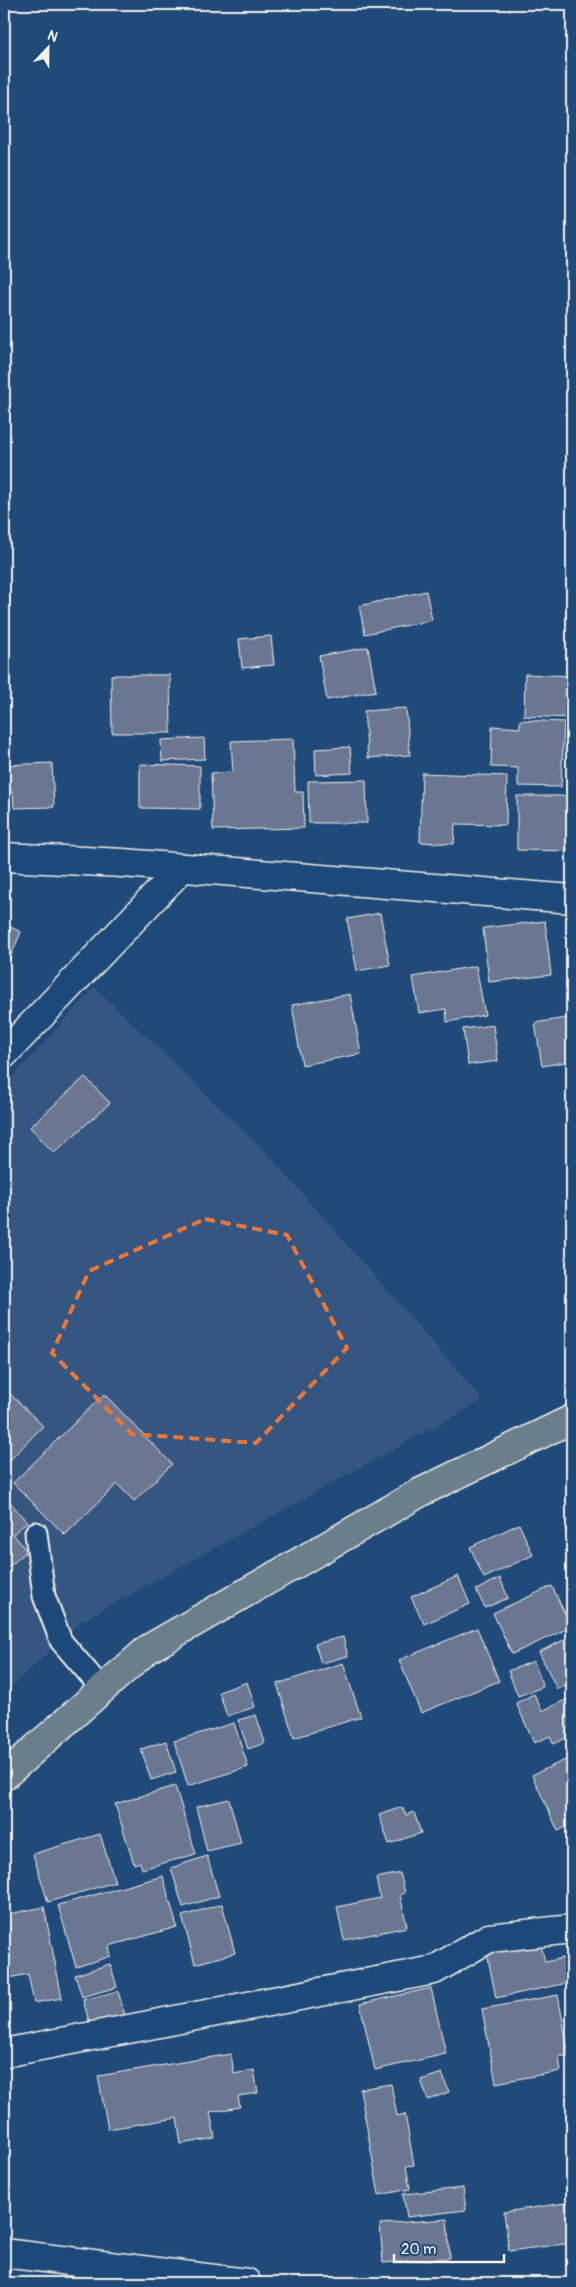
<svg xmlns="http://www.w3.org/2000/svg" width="576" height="2287" font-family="Pangolin,sans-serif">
<rect width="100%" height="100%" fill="#1f4a7a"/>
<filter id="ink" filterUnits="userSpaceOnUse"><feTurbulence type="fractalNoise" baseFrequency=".02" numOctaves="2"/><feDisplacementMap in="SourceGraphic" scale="10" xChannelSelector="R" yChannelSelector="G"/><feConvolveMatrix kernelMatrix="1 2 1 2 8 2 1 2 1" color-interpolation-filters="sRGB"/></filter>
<g filter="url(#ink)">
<polygon fill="#365781" points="95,987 266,1152 483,1400 80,1622 4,1694 4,1086"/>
<g fill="#6b7692" stroke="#f4f1e8">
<polygon points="426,591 432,620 365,634 359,606"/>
<polygon points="271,636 274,665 242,668 239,639"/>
<polygon points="368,647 376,691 327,700 319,656"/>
<polygon points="525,674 572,676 572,718 524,716"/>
<polygon points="111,675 170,675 171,733 112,733"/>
<polygon points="406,708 410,755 368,758 364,711"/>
<polygon points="520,720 564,722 561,787 518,786 518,768 491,767 492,726 520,728"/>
<polygon points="204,738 205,759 162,761 161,740"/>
<polygon points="293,739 295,792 303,792 304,828 213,830 211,773 233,772 231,741"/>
<polygon points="350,747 352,773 316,775 315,749"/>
<polygon points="52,763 54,807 14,808 13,792 4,793 4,765"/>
<polygon points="140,764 200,766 200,809 140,808"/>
<polygon points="422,773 507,776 506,825 455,824 454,844 420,842"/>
<polygon points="366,780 367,823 309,823 308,781"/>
<polygon points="517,796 572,796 572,851 517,850"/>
<polygon points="380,913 390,965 357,971 347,919"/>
<polygon points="545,921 551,975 489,982 483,928"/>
<polygon points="4,924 21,932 5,970 4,969"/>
<polygon points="476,966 485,1015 447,1022 446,1009 419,1013 413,977"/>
<polygon points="350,994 361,1054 302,1065 292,1005"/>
<polygon points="572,1017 572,1061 542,1066 535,1023"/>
<polygon points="493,1025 498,1061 468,1065 463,1029"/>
<polygon points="85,1077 110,1103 54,1153 30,1127"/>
<polygon points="4,1388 43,1426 4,1466"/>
<polygon points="104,1394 172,1464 134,1501 117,1484 65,1535 13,1483"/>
<polygon points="4,1495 27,1522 13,1534 27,1551 4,1571"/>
<polygon points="519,1524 533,1555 484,1578 470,1547"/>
<polygon points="572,1526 572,1546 565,1529"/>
<polygon points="458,1576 470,1604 424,1624 411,1597"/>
<polygon points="500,1578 508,1598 485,1608 476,1590"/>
<polygon points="552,1586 571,1627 512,1654 493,1613"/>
<polygon points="477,1628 499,1681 421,1713 399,1660"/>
<polygon points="572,1636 572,1682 557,1689 539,1652"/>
<polygon points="343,1637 348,1656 321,1663 315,1644"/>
<polygon points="534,1661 543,1687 518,1696 508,1671"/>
<polygon points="343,1663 361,1717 294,1738 277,1684"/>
<polygon points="247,1682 255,1707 227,1716 219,1692"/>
<polygon points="534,1694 542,1711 572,1697 572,1735 554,1744 550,1736 534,1743 516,1703"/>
<polygon points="256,1715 265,1743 248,1749 238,1720"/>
<polygon points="234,1723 248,1767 188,1786 174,1741"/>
<polygon points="166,1741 176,1772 151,1780 141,1749"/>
<polygon points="572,1757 572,1824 558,1831 532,1775"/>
<polygon points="175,1786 196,1854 142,1869 140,1862 134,1864 115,1804"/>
<polygon points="229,1799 241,1843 207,1851 196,1807"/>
<polygon points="402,1807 406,1815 414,1812 421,1833 389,1844 379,1815"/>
<polygon points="100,1834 115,1882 48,1902 33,1854"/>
<polygon points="207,1856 219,1896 183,1907 171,1868"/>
<polygon points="400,1873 405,1893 400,1895 407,1927 344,1940 337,1907 380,1898 376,1878"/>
<polygon points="163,1876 177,1927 109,1946 111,1956 76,1967 58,1905"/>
<polygon points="222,1904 235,1953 195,1964 182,1916"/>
<polygon points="44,1907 62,1998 34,2003 28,1974 4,1979 4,1915"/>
<polygon points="539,1937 545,1962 568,1957 572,1982 496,1998 486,1948"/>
<polygon points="110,1964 117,1987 82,1997 75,1975"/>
<polygon points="431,1988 446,2054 375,2070 360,2004"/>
<polygon points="118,1991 125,2016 90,2025 83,2000"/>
<polygon points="558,1995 569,2055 559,2057 561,2071 496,2083 482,2009"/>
<polygon points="231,2054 234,2074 254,2070 258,2093 238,2096 240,2107 210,2112 215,2138 181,2144 177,2118 108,2129 98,2076"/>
<polygon points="442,2073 449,2092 428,2100 421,2080"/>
<polygon points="391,2084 397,2116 405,2114 414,2165 406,2166 410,2189 379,2195 360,2089"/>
<polygon points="463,2188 466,2210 407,2217 403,2194"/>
<polygon points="572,2202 572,2243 509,2251 504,2212"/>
<polygon points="447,2219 450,2258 383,2263 380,2224"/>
</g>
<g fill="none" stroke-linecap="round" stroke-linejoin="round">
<defs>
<polyline id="lane" points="36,1533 44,1596 61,1641 102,1689"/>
<g id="street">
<polyline points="4,857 123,863 572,899"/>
<polyline points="4,1054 182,868"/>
<polyline points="4,2053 434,1970 489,1938 572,1929"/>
<polyline points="4,2253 247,2283"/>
</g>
<polyline id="highway" points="4,1776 148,1649 421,1492 572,1419"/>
</defs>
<use href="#lane" stroke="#f4f1e8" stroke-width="25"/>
<use href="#street" stroke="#f4f1e8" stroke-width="31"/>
<use href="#highway" stroke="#f4f1e8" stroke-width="31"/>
<use href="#lane" stroke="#1f4a7a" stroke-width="21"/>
<use href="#street" stroke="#1f4a7a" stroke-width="28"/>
<use href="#highway" stroke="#6b7e8b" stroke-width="28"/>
</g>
</g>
<path fill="none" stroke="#ea7738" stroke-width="4" stroke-dasharray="10 6" stroke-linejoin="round" d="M 205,1219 L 287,1235 L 347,1348 L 256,1443 L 132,1434 L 52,1353 L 89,1271 Z"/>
<rect width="576" height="2287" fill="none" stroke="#1f4a7a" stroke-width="20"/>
<rect x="10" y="10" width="556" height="2267" fill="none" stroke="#f4f1e8" stroke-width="2" filter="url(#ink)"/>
<g transform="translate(48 48) rotate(22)" stroke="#1f4a7a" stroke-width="4" paint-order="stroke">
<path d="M0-4L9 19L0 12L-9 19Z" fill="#f4f1e8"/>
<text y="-8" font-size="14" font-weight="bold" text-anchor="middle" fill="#f4f1e8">N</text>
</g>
<path d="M394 2254v8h110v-8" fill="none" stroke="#f4f1e8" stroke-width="2.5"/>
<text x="401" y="2254" font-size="15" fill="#f4f1e8" stroke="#1f4a7a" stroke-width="4" paint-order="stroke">20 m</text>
</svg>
